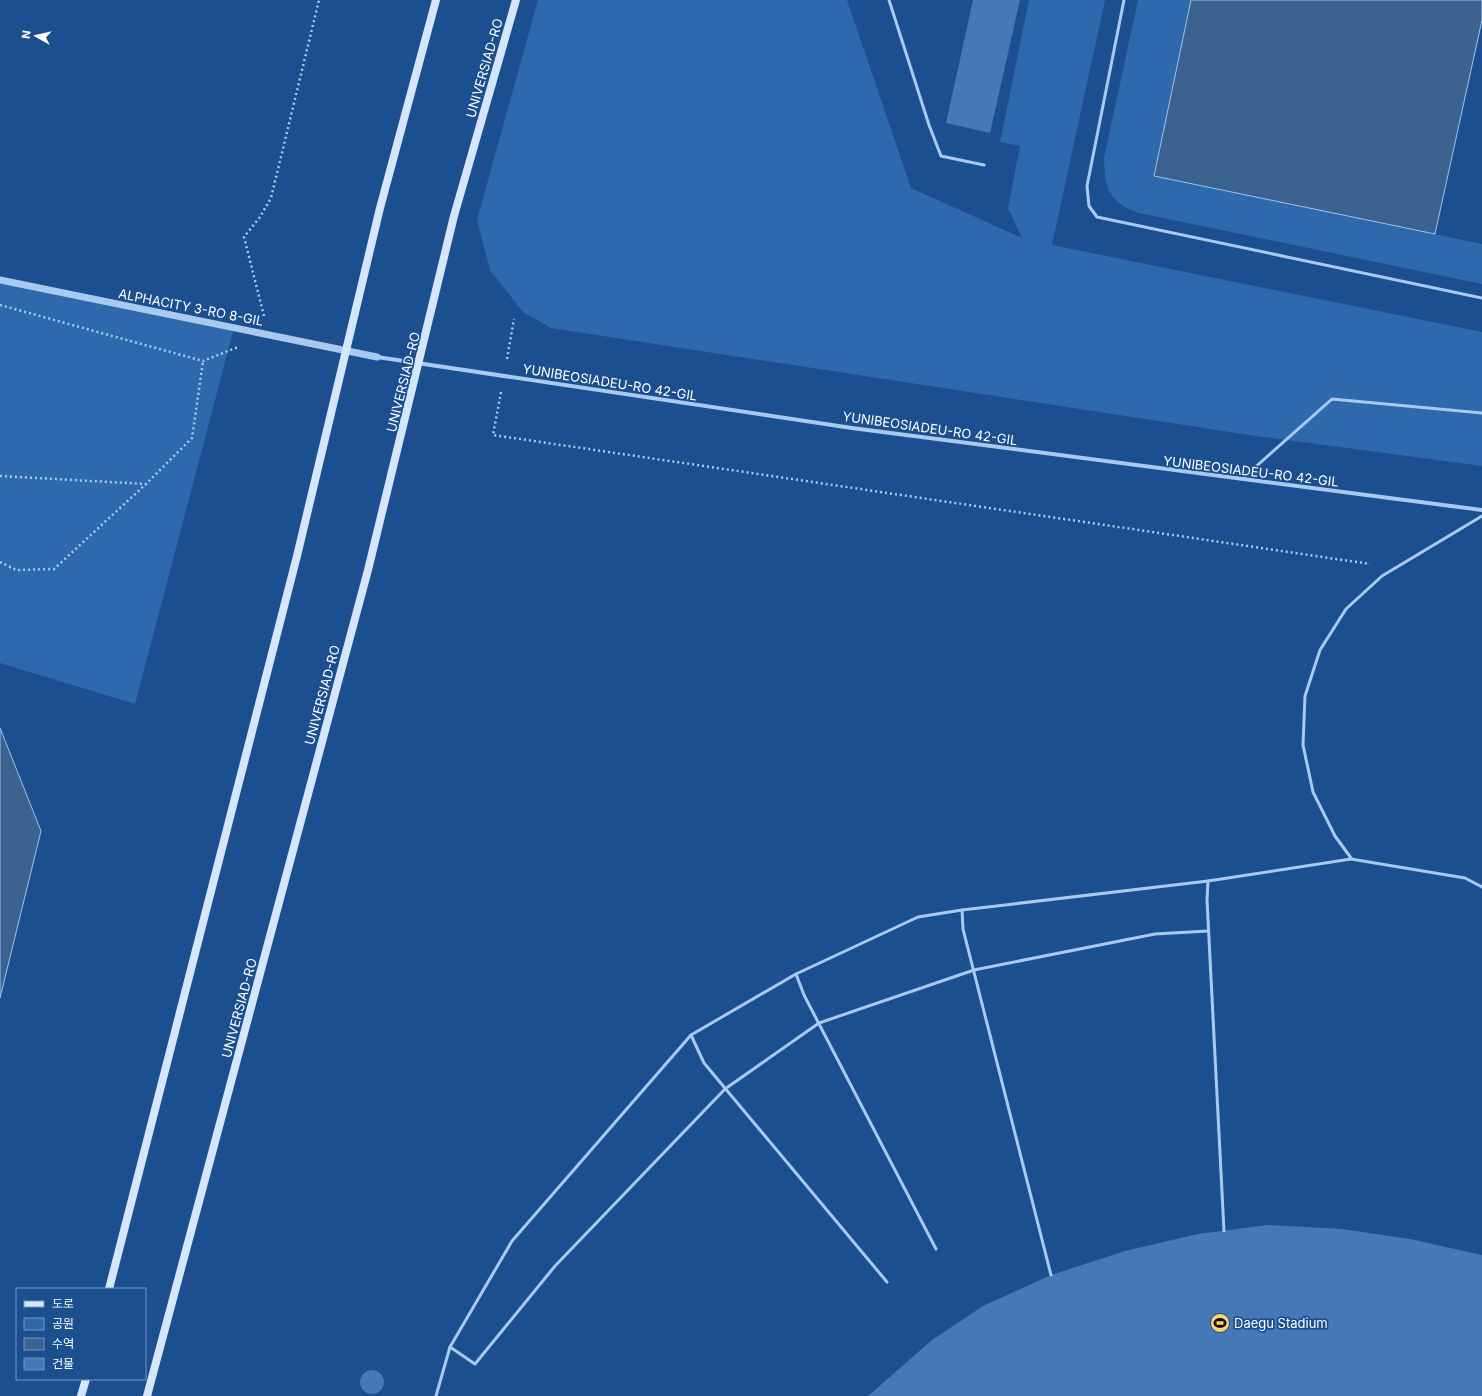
<svg xmlns="http://www.w3.org/2000/svg" width="1482" height="1396" font-family="Inter,'Noto Sans KR',sans-serif">
<rect width="100%" height="100%" fill="#1b4f8f"/>
<g fill="#2e69ad">
<polygon points="538,0 847,0 911,188 1022,238 1008,208 1020,146 1000,142 1029,0 1105,0 1052,245 1482,332 1482,466 1256,436 551,328 523,312 490,270 477,220"/>
<path d="M 1138,0 L 1191,0 L 1154,176 L 1482,244 L 1482,284 L 1139,213 C 1108,202 1105,189 1104,158 Z"/>
<polygon points="0,280 234,328 135,704 0,663"/>
</g>
<g fill="#3c6290" stroke="#9cc4f0">
<polygon points="1191,0 1482,0 1482,20 1435,234 1154,176"/>
<polygon points="0,728 41,831 0,998"/>
</g>
<g fill="#4478b7">
<polygon points="973,0 1020,0 990,133 946,123"/>
<polygon points="1268,1225 1342,1229 1410,1239 1482,1255 1482,1396 868,1396 932,1340 983,1306 1051,1275 1125,1251 1198,1234"/>
<circle cx="372" cy="1382" r="12"/>
</g>
<g fill="none" stroke-linecap="round" stroke-linejoin="round">
<g stroke="#a9c9ee" stroke-width="2.5" stroke-dasharray="2 3" stroke-linecap="butt">
<polyline points="0,305 203,361 238,347"/>
<polyline points="264,316 244,237 260,217 271,198 319,0"/>
<polyline points="507,359 514,319"/>
<polyline points="501,392 493,435 1370,564"/>
<polyline points="0,476 146,484 192,438 203,361"/>
<polyline points="0,562 16,570 54,569 146,484"/>
</g>
<g stroke="#a9c9ee" stroke-width="3">
<polyline points="889,0 929,125 941,156 984,165"/>
<polyline points="1124,0 1087,186 1089,206 1097,217 1482,298"/>
<polyline points="1242,479 1332,399 1482,413"/>
<polyline points="1351,858 1335,836 1313,792 1303,745 1305,696 1320,650 1346,609 1382,576 1482,516"/>
<polyline points="1208,881 1207,900 1224,1231"/>
<polyline points="962,910 963,929 1051,1275"/>
<polyline points="796,974 804,995 936,1249"/>
<polyline points="691,1035 704,1063 887,1282"/>
<polyline points="450,1347 475,1364 555,1266 725,1089 819,1023 974,970 1155,934 1208,931"/>
<polyline points="436,1396 450,1347 512,1241 691,1035 796,974 918,917 962,910 1208,881 1351,859 1465,878 1482,887"/>
</g>
<polyline stroke="#a9c9ee" stroke-width="4" points="377,357 852,428 1482,510"/>
<polyline stroke="#a9c9ee" stroke-width="7" points="0,280 377,357"/>
<g stroke="#d6e6fa" stroke-width="8">
<polyline points="109,1289 297,556 380,208 436,0"/>
<polyline points="81,1396 86,1379"/>
<polyline points="147,1396 368,570 454,216 516,0"/>
</g>
</g>
<defs>
<symbol id="stadium-disc" viewBox="-11 -11 22 22"><circle r="9.5" fill="#ffd166" stroke="#1b4f8f"/><path d="M0-5a6.5 5 0 1 0 0 10a6.5 5 0 1 0 0-10ZM-3.5-1.8h7v3.6h-7Z" fill="#111"/></symbol>
</defs>
<g fill-rule="evenodd">
<use href="#stadium-disc" x="1209" y="1312" width="22" height="22"/>
</g>
<g text-anchor="middle" dominant-baseline="central" stroke-width="3.5" stroke-linejoin="round" paint-order="stroke">
<g font-size="13" fill="#fff" stroke="#1b4f8f">
<text transform="translate(484 68) rotate(-74)">UNIVERSIAD-RO</text>
<text transform="translate(191 307) rotate(11)">ALPHACITY 3-RO 8-GIL</text>
<text transform="translate(403 382) rotate(-76)">UNIVERSIAD-RO</text>
<text transform="translate(610 382) rotate(9)">YUNIBEOSIADEU-RO 42-GIL</text>
<text transform="translate(930 428) rotate(8)">YUNIBEOSIADEU-RO 42-GIL</text>
<text transform="translate(1251 471) rotate(7)">YUNIBEOSIADEU-RO 42-GIL</text>
<text transform="translate(322 695) rotate(-75)">UNIVERSIAD-RO</text>
<text transform="translate(239 1008) rotate(-75)">UNIVERSIAD-RO</text>
</g>
<g font-size="13" fill="#fff" stroke="#1b4f8f" text-anchor="start">
<text x="1234" y="1323">Daegu Stadium</text>
</g>
</g>
<rect x="16" y="1288" width="130" height="92" fill="#1b4f8f" stroke="#7695bc"/>
<rect x="24" y="1301" width="20" height="6" fill="#d6e6fa" stroke="#7695bc"/>
<text x="52" y="1308" font-size="12" fill="#ffffff">도로</text>
<rect x="24" y="1318" width="20" height="12" fill="#2e69ad" stroke="#7695bc"/>
<text x="52" y="1328" font-size="12" fill="#ffffff">공원</text>
<rect x="24" y="1338" width="20" height="12" fill="#3c6290" stroke="#7695bc"/>
<text x="52" y="1348" font-size="12" fill="#ffffff">수역</text>
<rect x="24" y="1358" width="20" height="12" fill="#4478b7" stroke="#7695bc"/>
<text x="52" y="1368" font-size="12" fill="#ffffff">건물</text>
<g transform="translate(36 36) rotate(278)" stroke="#1b4f8f" stroke-width="3" paint-order="stroke">
<path d="M0-3L7 15L0 10L-7 15Z" fill="#ffffff"/>
<text y="-6" font-size="11" font-weight="bold" text-anchor="middle" fill="#ffffff">N</text>
</g>
</svg>
